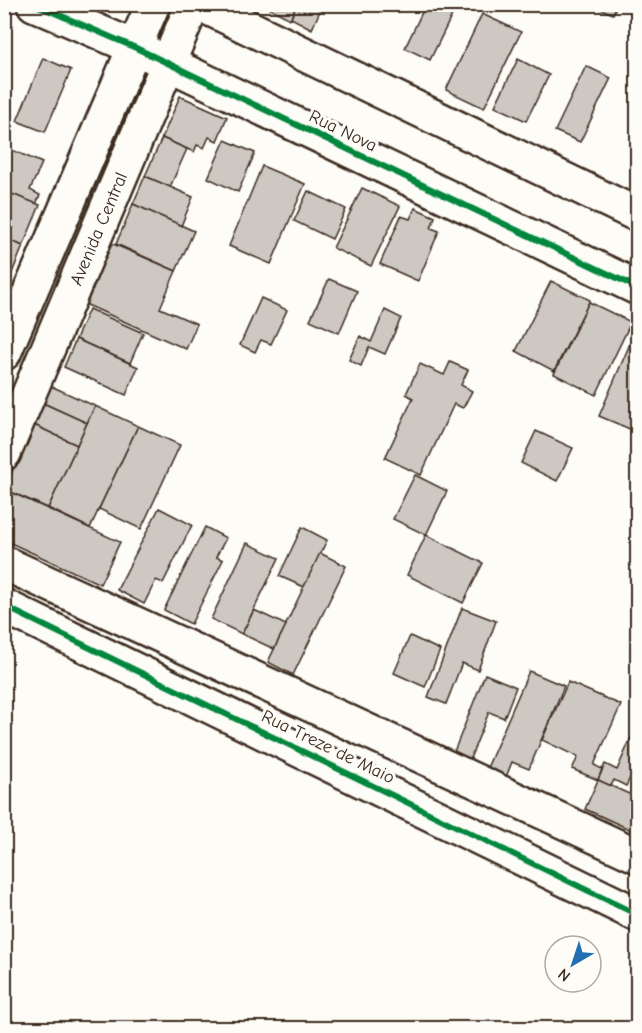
<svg xmlns="http://www.w3.org/2000/svg" width="642" height="1033" font-family="'Comic Neue',sans-serif">
<rect width="100%" height="100%" fill="#fdfcf7"/>
<filter id="ink" filterUnits="userSpaceOnUse"><feTurbulence type="fractalNoise" baseFrequency=".0167" numOctaves="2"/><feDisplacementMap in="SourceGraphic" scale="12" xChannelSelector="R" yChannelSelector="G"/><feConvolveMatrix kernelMatrix="1 2 1 2 8 2 1 2 1" color-interpolation-filters="sRGB"/></filter>
<g filter="url(#ink)">
<g fill="#cdc8c2" stroke="#3b2a1e" stroke-width="1.5">
<polygon points="262,4 297,4 290,19"/>
<polygon points="297,4 323,4 312,29 291,18"/>
<polygon points="426,4 439,4 454,11 430,60 405,48"/>
<polygon points="589,4 617,4 613,14"/>
<polygon points="482,14 521,32 484,108 446,90"/>
<polygon points="43,58 71,70 45,132 17,121"/>
<polygon points="518,59 549,75 526,121 495,106"/>
<polygon points="586,66 611,78 580,142 555,131"/>
<polygon points="180,96 227,117 217,141 209,137 204,148 197,145 194,152 162,138"/>
<polygon points="162,138 187,149 170,187 145,176"/>
<polygon points="225,140 255,153 238,192 208,178"/>
<polygon points="5,147 42,163 30,190 40,195 36,204 4,191"/>
<polygon points="262,166 305,184 271,264 229,246"/>
<polygon points="145,176 193,197 181,226 133,204"/>
<polygon points="362,188 400,206 371,266 333,248"/>
<polygon points="4,191 40,205 23,246 4,238"/>
<polygon points="308,191 346,209 332,239 294,221"/>
<polygon points="133,204 194,231 176,271 116,244"/>
<polygon points="415,208 435,217 431,228 439,231 418,281 380,264 401,216 410,219"/>
<polygon points="4,238 23,246 12,273 4,270"/>
<polygon points="111,243 176,271 160,308 197,324 186,349 85,304"/>
<polygon points="329,279 357,291 339,333 310,320"/>
<polygon points="551,281 590,300 554,371 516,351"/>
<polygon points="261,298 287,310 271,344 261,340 255,352 240,345"/>
<polygon points="589,302 631,322 596,395 554,374"/>
<polygon points="89,309 143,333 130,363 76,339"/>
<polygon points="385,310 401,318 385,354 369,347 361,366 349,360 360,336 371,342"/>
<polygon points="638,325 638,432 637,432 599,416"/>
<polygon points="76,339 138,367 126,395 64,367"/>
<polygon points="450,362 468,370 461,385 472,391 463,408 454,404 421,475 385,458 413,398 406,394 420,364 444,375"/>
<polygon points="51,386 95,406 87,423 43,403"/>
<polygon points="43,403 87,423 77,445 34,425"/>
<polygon points="95,406 138,426 90,528 48,508"/>
<polygon points="34,425 77,445 48,508 4,489"/>
<polygon points="138,426 180,445 141,529 99,509"/>
<polygon points="536,431 573,448 557,481 521,463"/>
<polygon points="415,475 447,491 426,535 393,519"/>
<polygon points="4,489 120,542 100,584 4,540"/>
<polygon points="159,508 192,525 163,583 156,580 144,604 117,590"/>
<polygon points="205,527 226,538 216,557 223,560 191,624 164,610"/>
<polygon points="302,527 327,540 304,587 279,576"/>
<polygon points="426,535 483,563 463,603 407,575"/>
<polygon points="247,543 279,558 242,634 211,619"/>
<polygon points="320,553 346,566 293,675 268,662"/>
<polygon points="462,608 496,621 478,670 462,663 446,704 428,697"/>
<polygon points="254,610 286,625 274,649 242,634"/>
<polygon points="410,636 440,650 425,687 394,673"/>
<polygon points="529,671 564,686 529,769 512,762 506,777 487,768"/>
<polygon points="485,674 516,687 504,718 489,712 469,761 453,754"/>
<polygon points="568,682 621,705 594,765 602,769 598,780 572,769 578,757 542,740"/>
<polygon points="634,731 638,732 638,761 626,786 614,780 611,786 598,780 605,764 617,770"/>
<polygon points="598,780 638,798 638,833 585,809"/>
</g>
<g fill="none" stroke-linecap="round" stroke-linejoin="round">
<defs>
<g id="minor">
<polyline points="34,4 136,48 638,288"/>
<polyline points="200,4 638,215"/>
<polyline points="4,353 153,4"/>
<polyline points="4,453 193,4"/>
<polyline points="4,563 638,856"/>
<polyline points="4,606 638,915"/>
</g>
</defs>
<use href="#minor" stroke="#3b2a1e" stroke-width="38"/>
<use href="#minor" stroke="#fdfcf7" stroke-width="33"/>
<defs>
<g id="cycleway">
<polyline points="34,4 136,48 638,288"/>
<polyline points="4,606 638,915"/>
</g>
</defs>
<use href="#cycleway" stroke="#fdfcf7" stroke-width="10"/>
<use href="#cycleway" stroke="#00873e" stroke-width="6"/>
</g>
</g>
<g text-anchor="middle" dominant-baseline="central" stroke-width="6" stroke-linejoin="round" paint-order="stroke">
<g font-size="18" fill="#3b2a1e" stroke="#fdfcf7">
<text transform="translate(343 131) rotate(26)">Rua Nova</text>
<text transform="translate(99 229) rotate(-67)">Avenida Central</text>
<text transform="translate(328 747) rotate(26)">Rua Treze de Maio</text>
</g>
</g>
<rect width="642" height="1033" fill="none" stroke="#fdfcf7" stroke-width="24"/>
<rect x="12" y="12" width="618" height="1009" fill="none" stroke="#3b2a1e" stroke-width="2" filter="url(#ink)"/>
<g transform="translate(573 964) rotate(219)"><circle r="28" fill="#fdfcf7" stroke="#afa8a0" stroke-width="1.5"/>
<path d="M0-4.5L10 22L0 15L-10 22Z" fill="#1f6fb2"/>
<text y="-9" font-size="16" font-weight="bold" text-anchor="middle" fill="#3b2a1e">N</text>
</g>
</svg>
